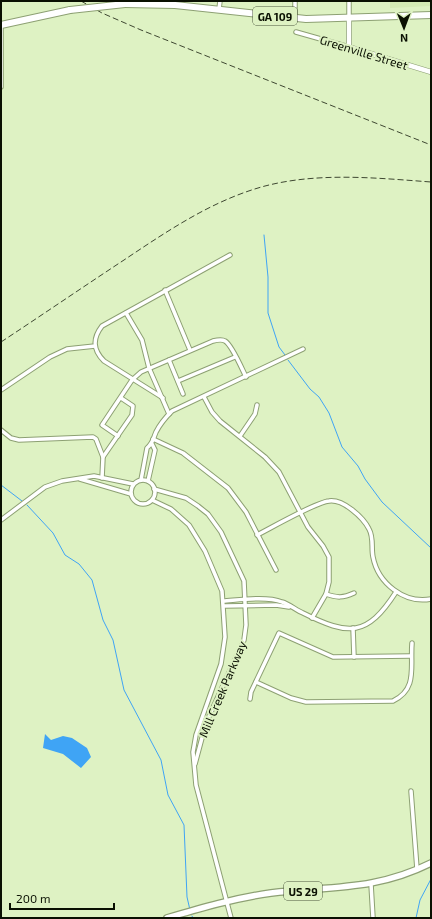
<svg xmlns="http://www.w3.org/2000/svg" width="432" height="919" font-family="'Exo 2',sans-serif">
<rect width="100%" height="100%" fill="#def2c3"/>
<polygon fill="#d4ebb4" points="390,1 431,1 431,6 390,8"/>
<polygon fill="#3fa4f5" points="45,734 51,740 63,736 72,738 87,748 91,757 81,768 63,754 43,748"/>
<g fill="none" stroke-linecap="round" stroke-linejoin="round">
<g stroke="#3fa4f5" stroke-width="1">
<polyline points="264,235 268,277 268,313 279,347 285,355"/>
<polyline points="288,360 310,389 319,397 329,413 342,447 358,466 365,479 382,502 431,548"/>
<polyline points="1,485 22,501"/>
<polyline points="27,505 53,533 65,555 79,564 92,580 103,620 113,640 124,690 161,760 168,795 184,825 187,897 190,910"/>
<polyline points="431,824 431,829"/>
<polyline points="192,916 193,918"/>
<polyline points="416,918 420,900 431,879"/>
</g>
<defs>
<g id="minor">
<polyline points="349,1 349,18"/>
<polyline points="219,9 220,1"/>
<polyline points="295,18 295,1"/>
<polyline points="296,32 349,47"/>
<polyline points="1,87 1,25"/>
<polyline points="165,290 190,350"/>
<polyline points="126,313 142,340 149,368 169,414"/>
<polyline points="169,360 183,394"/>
<polyline points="178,381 235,357"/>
<polyline points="1,390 50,357 67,349 95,346"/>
<polyline points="204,397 212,412 220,421 265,457 279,472 308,527 323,546 329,557 329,582 326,594 312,618"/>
<path d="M 163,398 L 104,361 C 93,350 92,339 102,326 L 230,255"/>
<polyline points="1,430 11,438 19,440 93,437 96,439 103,457 102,478"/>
<path d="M 118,436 L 102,425 L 132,380 L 141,372 L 213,341 C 217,340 222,339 225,341 C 232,345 242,369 246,377"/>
<polyline points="240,436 255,414 257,405"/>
<polyline points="153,439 183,453 228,488 246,512 276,570"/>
<polyline points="103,457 132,415 133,406 121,398"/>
<polyline points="80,479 131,494"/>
<circle cx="143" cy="492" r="12"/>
<path d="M 141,480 L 147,448 C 153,443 153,439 156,432 C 160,424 166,417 172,411 L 303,349"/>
<polyline points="148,481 155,450 152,444"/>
<polyline points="154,489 186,498 198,506 208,514 221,532 244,581 246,625 244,640 206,723 195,764"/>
<polyline points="152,500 171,509 189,525 205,551 222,591 225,637 221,664 196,735 193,752 196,785 231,918"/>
<polyline points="1,520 45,487 62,481 94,476 133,484"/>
<path d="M 257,535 C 271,528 316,502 329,501 C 343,499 363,517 369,529 C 374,538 371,548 373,557 C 378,583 404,604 431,599"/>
<path d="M 326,594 C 337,598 343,598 354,593"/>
<path d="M 223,601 C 239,600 267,596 282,602 C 289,604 296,610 303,613 C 349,636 367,637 396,592"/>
<polyline points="224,606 276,605 289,607"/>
<polyline points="353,628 354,657"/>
<path d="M 256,682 L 291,698 L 306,702 L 393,701 C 418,689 410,667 412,643"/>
<polyline points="250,699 251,692 279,633 333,657 410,656"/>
<polyline points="411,791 417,869"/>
<polyline points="371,884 373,918"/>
</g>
<polyline id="tertiary" points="349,19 349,47 431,72"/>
<path id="primary" d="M 167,918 C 201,908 235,898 271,893 C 330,886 375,891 431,863"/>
<g id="trunk">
<polyline points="125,4 175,5 306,19 431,15"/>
<polyline points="1,25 70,10"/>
</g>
</defs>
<use href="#minor" stroke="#8da073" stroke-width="5.5"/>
<use href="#tertiary" stroke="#8da073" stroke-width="6"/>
<use href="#primary" stroke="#8da073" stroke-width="8"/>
<use href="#trunk" stroke="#8da073" stroke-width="8"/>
<use href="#minor" stroke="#fff" stroke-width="3.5"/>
<use href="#tertiary" stroke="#fff" stroke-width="4.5"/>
<use href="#primary" stroke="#fff" stroke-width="5.5"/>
<use href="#trunk" stroke="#fff" stroke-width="6"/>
<g stroke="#3e4731" stroke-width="1" stroke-dasharray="6 3" stroke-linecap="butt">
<polyline points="81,1 102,13 141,30 431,145"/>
<path d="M 1,342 C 42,315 83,287 124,260 C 169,230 213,200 265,186 C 319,172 377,178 431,182"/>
</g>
<defs>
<polyline id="trunk-bridge" points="70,10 125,4"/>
</defs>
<use href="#trunk-bridge" stroke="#8da073" stroke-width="8" stroke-linecap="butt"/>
<use href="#trunk-bridge" stroke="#fff" stroke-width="6"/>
</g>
<g text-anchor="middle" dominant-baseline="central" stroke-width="4" stroke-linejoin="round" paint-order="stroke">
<g fill="#def2c3" stroke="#4a543c" stroke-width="1">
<rect x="253" y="7" width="44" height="18" rx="3"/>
<rect x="284" y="882" width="38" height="18" rx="3"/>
</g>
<g font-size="11" font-weight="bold" fill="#0a1002">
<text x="275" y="16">GA 109</text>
<text x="303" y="891">US 29</text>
</g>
<g font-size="12" fill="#0a1002" stroke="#def2c3">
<text transform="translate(364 52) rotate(17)">Greenville Street</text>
<text transform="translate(222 689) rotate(-67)">Mill Creek Parkway</text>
</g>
</g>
<rect width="432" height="919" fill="none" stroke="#0a1002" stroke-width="4"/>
<g transform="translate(404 28) rotate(179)" stroke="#def2c3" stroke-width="3" paint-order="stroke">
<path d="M0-3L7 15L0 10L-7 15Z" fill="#0a1002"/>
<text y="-6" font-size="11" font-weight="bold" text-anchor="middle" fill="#0a1002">N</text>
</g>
<path d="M10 903v6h104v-6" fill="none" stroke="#0a1002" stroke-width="2"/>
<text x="16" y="903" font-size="12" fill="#0a1002" stroke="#def2c3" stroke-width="3" paint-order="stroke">200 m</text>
</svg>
